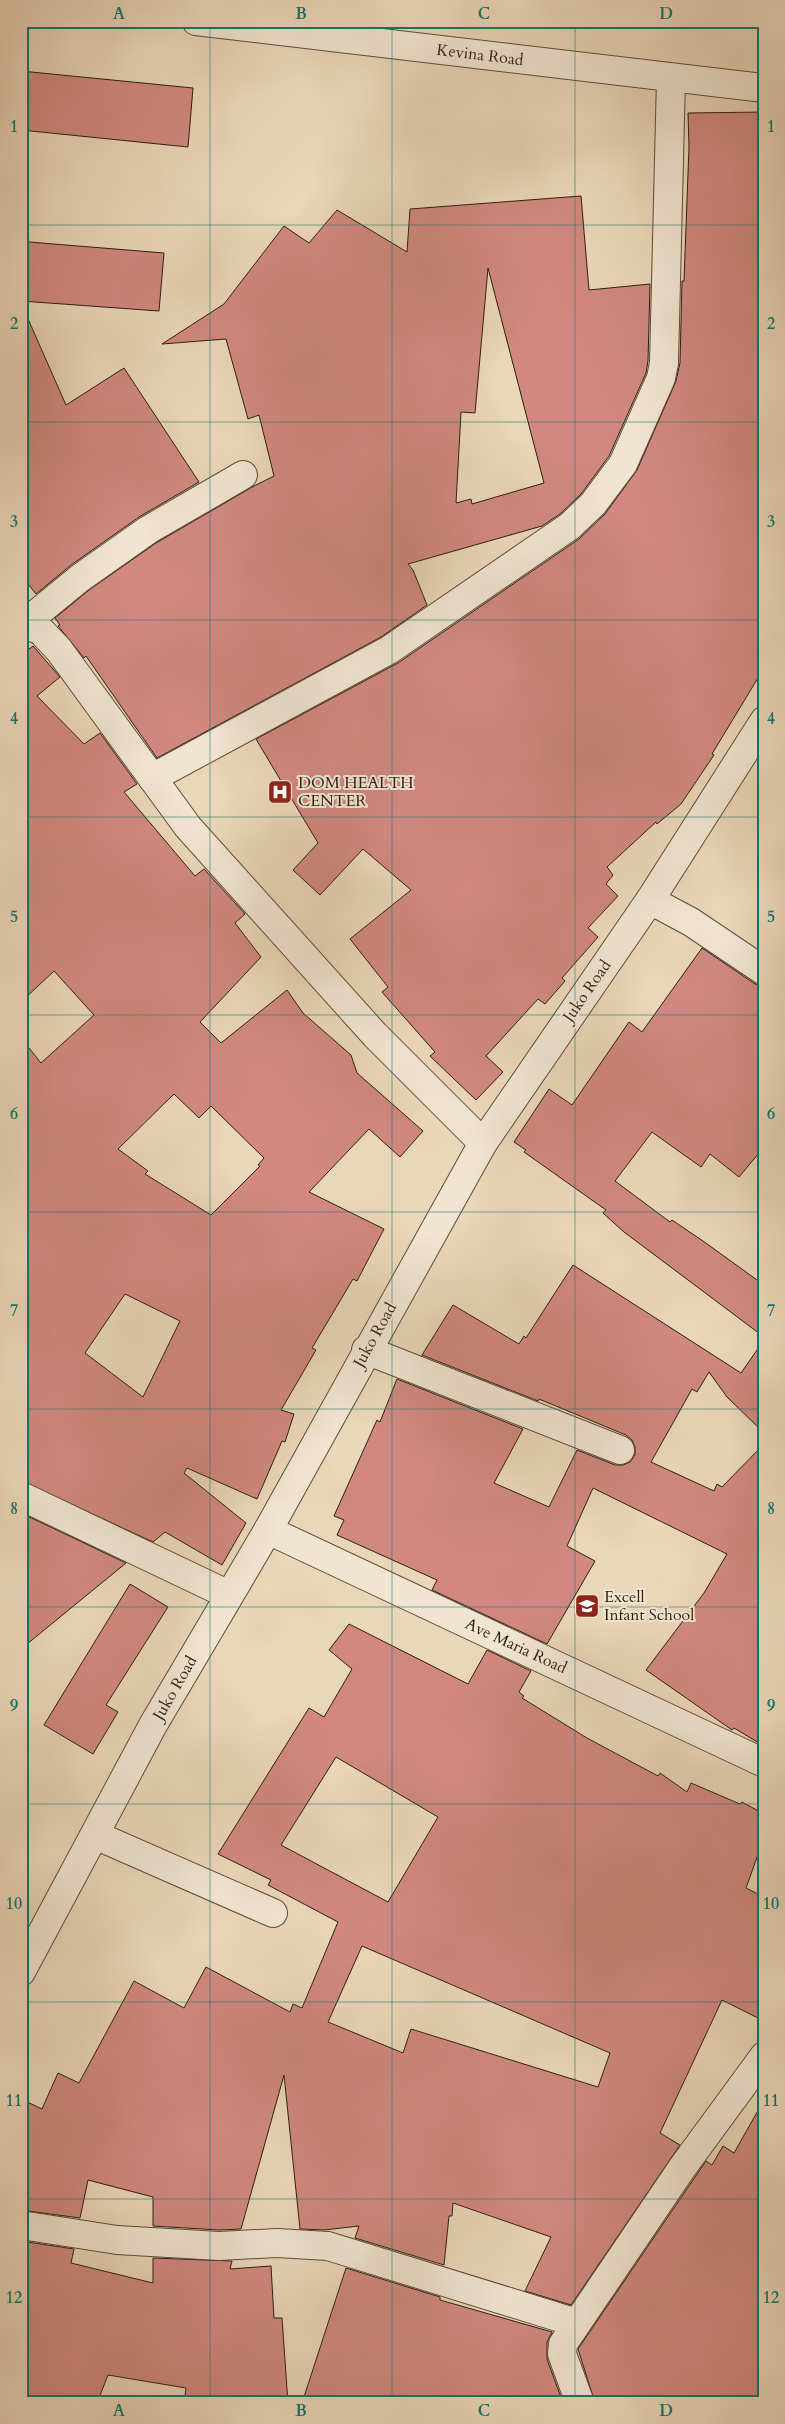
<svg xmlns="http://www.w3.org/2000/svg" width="785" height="2424" font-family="Cardo,serif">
<rect width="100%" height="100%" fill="#ead6b8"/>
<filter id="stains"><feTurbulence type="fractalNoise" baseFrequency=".004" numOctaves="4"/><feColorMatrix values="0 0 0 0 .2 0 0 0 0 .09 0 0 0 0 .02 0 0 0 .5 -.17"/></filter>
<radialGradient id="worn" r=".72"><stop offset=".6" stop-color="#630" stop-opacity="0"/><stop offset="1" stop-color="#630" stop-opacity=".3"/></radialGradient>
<g fill="#d08880" stroke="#2e1e0f" fill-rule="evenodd">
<polygon points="21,71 193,88 188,147 21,130"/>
<polygon points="764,112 764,668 712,754 714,755 681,804 657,824 656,822 607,867 613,875 606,884 618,896 588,928 598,937 562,978 565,981 545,1004 538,999 486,1056 503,1072 476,1100 430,1056 435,1052 382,992 388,987 350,939 411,890 363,849 320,895 293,870 318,843 256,739 398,663 579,539 605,514 637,470 676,381 680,363 682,281 684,281 689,147 688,113"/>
<path d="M 581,196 L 589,290 L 650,284 L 648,361 L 646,373 L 609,456 L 581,494 L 560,514 L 542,526 L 408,564 L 413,570 L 427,605 L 381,637 L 157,758 L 86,656 L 84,658 L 58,626 L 60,625 L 55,618 L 89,590 L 156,543 L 254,486 L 274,476 L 259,415 L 248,419 L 226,339 L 162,344 L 224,304 L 284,226 L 309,243 L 337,210 L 407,252 L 410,209 ZM 488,268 L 544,483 L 472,504 L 471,499 L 456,503 L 461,412 L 475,413 Z"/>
<polygon points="29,242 164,253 159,311 21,301 21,243"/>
<polygon points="21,303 66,405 124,368 199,482 139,517 71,565 36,594 21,575"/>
<path d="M 33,646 L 60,677 L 37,696 L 84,744 L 100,733 L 137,784 L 124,792 L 195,876 L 204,869 L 245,914 L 235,923 L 261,957 L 200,1022 L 221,1043 L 287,990 L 303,1013 L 351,1055 L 357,1073 L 423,1131 L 400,1157 L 369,1129 L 309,1192 L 384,1229 L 357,1281 L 353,1279 L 312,1348 L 316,1350 L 281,1410 L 294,1414 L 285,1442 L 282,1441 L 257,1499 L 187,1468 L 184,1473 L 246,1523 L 222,1565 L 165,1532 L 153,1542 L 21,1481 L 21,1038 L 41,1063 L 94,1015 L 54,971 L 21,1002 L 21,655 ZM 174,1094 L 199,1118 L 211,1106 L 264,1158 L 258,1165 L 260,1166 L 211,1215 L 145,1174 L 148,1171 L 118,1149 ZM 125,1294 L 180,1321 L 143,1397 L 85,1353 Z"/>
<polygon points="702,948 755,984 764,986 764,1147 739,1177 710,1154 701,1167 652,1132 615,1181 670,1222 672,1220 703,1241 764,1285 764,1337 624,1232 603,1213 606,1210 524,1152 526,1150 514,1142 549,1089 572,1105 629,1022 642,1032"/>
<polygon points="573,1265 741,1373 764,1340 764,1433 727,1397 709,1372 697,1392 692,1389 651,1462 714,1491 717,1484 722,1487 764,1444 764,1746 734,1728 732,1730 646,1670 704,1593 727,1554 593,1488 567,1546 595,1561 547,1644 432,1590 437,1580 337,1535 344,1520 334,1516 377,1420 380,1422 397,1379 523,1429 494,1483 549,1507 577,1450 615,1465 623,1465 630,1462 635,1455 635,1447 632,1440 626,1435 539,1399 538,1401 422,1355 453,1305 519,1344 524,1336 526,1338"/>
<polygon points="21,1513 126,1563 21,1649"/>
<polygon points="130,1584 168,1607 106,1705 118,1712 93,1754 44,1725"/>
<path d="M 349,1624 L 468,1684 L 487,1650 L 531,1671 L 519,1692 L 524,1696 L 522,1698 L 587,1738 L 658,1776 L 660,1773 L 687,1792 L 691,1783 L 740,1804 L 742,1802 L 764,1814 L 764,1838 L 746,1888 L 764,1897 L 764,2021 L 722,2000 L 660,2133 L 680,2145 L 571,2305 L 525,2291 L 551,2237 L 453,2203 L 452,2216 L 449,2216 L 444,2265 L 355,2238 L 359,2226 L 324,2230 L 300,2229 L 284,2075 L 241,2229 L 219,2230 L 153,2226 L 153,2197 L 88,2180 L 80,2218 L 21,2210 L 21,2099 L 42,2109 L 58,2073 L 79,2083 L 134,1981 L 184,2008 L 206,1967 L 290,2012 L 293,2004 L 302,2008 L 338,1922 L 268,1885 L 271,1880 L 218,1854 L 309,1708 L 324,1717 L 352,1669 L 329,1650 ZM 336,1757 L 438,1817 L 388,1902 L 281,1845 ZM 362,1946 L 610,2053 L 598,2087 L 411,2029 L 403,2053 L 328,2022 Z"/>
<polygon points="764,2100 764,2261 759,2257 764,2403 595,2403 578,2349 706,2161 712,2165 723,2146 734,2153"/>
<polygon points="21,2241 74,2249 71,2263 153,2283 153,2258 232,2261 230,2269 271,2266 274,2318 282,2318 288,2403 184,2403 186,2388 108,2375 97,2403 21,2403"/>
<polygon points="346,2268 440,2297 440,2300 552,2332 547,2342 547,2359 563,2403 302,2403"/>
</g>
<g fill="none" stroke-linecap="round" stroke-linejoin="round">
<defs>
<g id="minor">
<polyline points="196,21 764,88"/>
<polyline points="21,622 41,631 59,650 188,827 375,1035 483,1143"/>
<polyline points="25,623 80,578 148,530 243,475"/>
<polyline points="152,778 389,650 570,526 593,504 623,464 661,378 664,363 671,78"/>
<polyline points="650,900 691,922 764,971"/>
<polyline points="366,1350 620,1450"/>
<polyline points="21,1496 229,1595"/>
<polyline points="268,1530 764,1763"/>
<polyline points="95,1835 273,1913"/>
<polyline points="21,1972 153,1725 268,1530 483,1143 650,900 764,721"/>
<polyline points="21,2225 117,2240 219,2246 277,2243 328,2246 577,2323"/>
<polyline points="580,2403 562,2354 563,2344 682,2168 764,2056"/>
</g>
</defs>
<use href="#minor" stroke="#5d4c39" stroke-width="30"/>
<use href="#minor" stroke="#f1e4d1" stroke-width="28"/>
</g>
<path fill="none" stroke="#0f766e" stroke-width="1" stroke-opacity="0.55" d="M 210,21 L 210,2403M 392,21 L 392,2403M 575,21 L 575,2403M 21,225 L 764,225M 21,422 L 764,422M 21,620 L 764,620M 21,817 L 764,817M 21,1015 L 764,1015M 21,1212 L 764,1212M 21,1409 L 764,1409M 21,1607 L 764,1607M 21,1804 L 764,1804M 21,2002 L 764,2002M 21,2199 L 764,2199"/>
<defs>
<symbol id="hospital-square" viewBox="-11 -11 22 22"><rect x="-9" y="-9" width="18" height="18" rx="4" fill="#8f2418" stroke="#f1e4d1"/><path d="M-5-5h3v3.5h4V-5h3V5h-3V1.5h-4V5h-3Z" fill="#fff"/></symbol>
<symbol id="school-square" viewBox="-11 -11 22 22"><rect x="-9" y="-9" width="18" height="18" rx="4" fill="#8f2418" stroke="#f1e4d1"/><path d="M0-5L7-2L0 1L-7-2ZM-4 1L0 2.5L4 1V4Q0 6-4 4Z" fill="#fff"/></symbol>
</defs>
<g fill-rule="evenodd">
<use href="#hospital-square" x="266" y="778" width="28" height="28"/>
<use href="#school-square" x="573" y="1592" width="28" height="28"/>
</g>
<g text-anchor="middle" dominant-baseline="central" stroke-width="4" stroke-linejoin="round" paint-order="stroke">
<g font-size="16" fill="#2e1e0f" stroke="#f1e4d1">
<text transform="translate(480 55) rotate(7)">Kevina Road</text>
<text transform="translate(587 991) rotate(-55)">Juko Road</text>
<text transform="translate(375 1335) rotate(-61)">Juko Road</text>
<text transform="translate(516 1646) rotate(25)">Ave Maria Road</text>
<text transform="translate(175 1688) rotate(-60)">Juko Road</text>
</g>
<g font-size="16" fill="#2e1e0f" stroke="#f1e4d1" text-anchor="start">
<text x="298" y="783">DOM HEALTH<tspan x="298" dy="18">CENTER</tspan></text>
<text x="604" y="1597">Excell<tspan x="604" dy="18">Infant School</tspan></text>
</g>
</g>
<rect width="785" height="2424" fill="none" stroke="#ead6b8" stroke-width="55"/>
<rect x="28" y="28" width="730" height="2368" fill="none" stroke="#0f766e" stroke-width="2"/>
<g font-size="16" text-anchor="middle" font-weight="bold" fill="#0f766e">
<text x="119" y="19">A</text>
<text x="301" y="19">B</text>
<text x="484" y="19">C</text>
<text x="666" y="19">D</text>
<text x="14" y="132">1</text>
<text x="771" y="132">1</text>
<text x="14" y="329">2</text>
<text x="771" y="329">2</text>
<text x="14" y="527">3</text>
<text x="771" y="527">3</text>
<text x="14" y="724">4</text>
<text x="771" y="724">4</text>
<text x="14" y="922">5</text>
<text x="771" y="922">5</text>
<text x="14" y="1119">6</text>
<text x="771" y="1119">6</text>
<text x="14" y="1316">7</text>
<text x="771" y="1316">7</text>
<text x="14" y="1514">8</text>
<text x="771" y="1514">8</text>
<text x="14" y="1711">9</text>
<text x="771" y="1711">9</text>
<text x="14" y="1909">10</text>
<text x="771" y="1909">10</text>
<text x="14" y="2106">11</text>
<text x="771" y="2106">11</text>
<text x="14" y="2303">12</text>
<text x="771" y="2303">12</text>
<text x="119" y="2416">A</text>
<text x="301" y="2416">B</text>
<text x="484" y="2416">C</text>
<text x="666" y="2416">D</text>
</g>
<rect width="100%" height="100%" filter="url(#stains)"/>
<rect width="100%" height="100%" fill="url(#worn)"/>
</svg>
